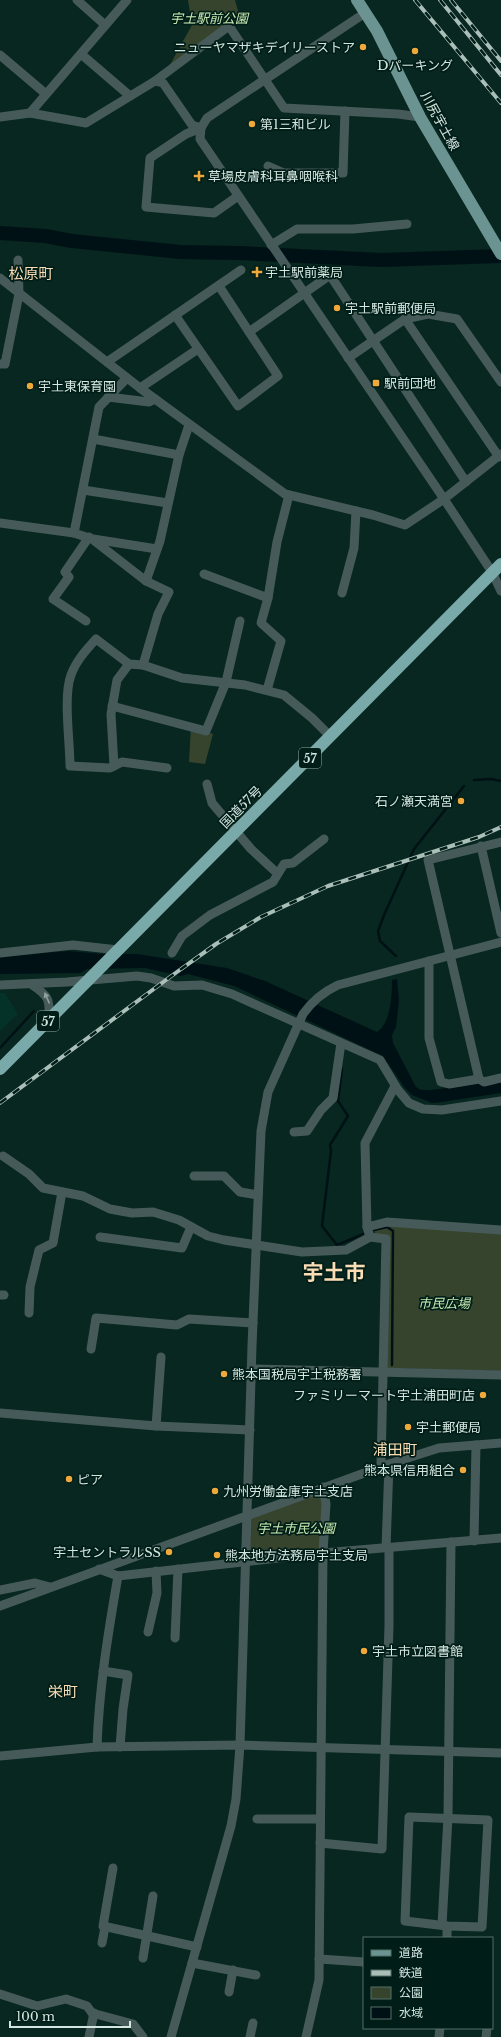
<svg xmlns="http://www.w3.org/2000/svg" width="501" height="2037" font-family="'Libre Baskerville','Noto Sans JP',serif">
<rect width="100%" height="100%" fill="#072720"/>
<polygon fill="#043128" points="0,993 5,993 18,1014 0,1031"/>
<g fill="#36442e">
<polygon points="188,0 235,0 240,18 166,72 192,25"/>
<polygon points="191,727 213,734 205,764 189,762"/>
<polygon points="389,1225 501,1233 501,1371 387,1368 388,1238 377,1235 374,1231 377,1227"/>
<polygon points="323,1487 323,1553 246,1562 247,1516"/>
</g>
<path fill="#001116" d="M 68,951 L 103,954 L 137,954 L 227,968 L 265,981 L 377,1032 C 391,1023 392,995 392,980 L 397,979 L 399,1000 L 396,1027 L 392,1035 L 393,1043 L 416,1087 L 421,1090 L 431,1090 L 501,1081 L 501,1093 L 442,1102 L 432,1103 L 412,1095 L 405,1088 L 383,1056 L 234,986 L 188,974 L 181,976 L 145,968 L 87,969 L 81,973 L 0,974 L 0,957 Z"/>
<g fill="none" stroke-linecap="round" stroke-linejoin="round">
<g stroke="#001116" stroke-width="2.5">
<polyline points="474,780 491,779 501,781"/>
<polyline points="396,956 380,941 378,931 384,915 414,849 464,786"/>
<polyline points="0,1048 34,1011"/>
<polyline points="342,1069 338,1101 348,1116 330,1145 331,1151 322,1226 337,1245 366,1233"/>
<polyline points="374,1230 387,1227 393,1231 392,1365"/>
</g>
<polyline stroke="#001116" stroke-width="14" points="0,233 45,236 72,241 180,252 239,253 381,260 501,256"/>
<g stroke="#475a5a" stroke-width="9">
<polyline points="77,0 105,25"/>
<polyline points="365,13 207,118 201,128 200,139 444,499 492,572 501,591"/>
<polyline points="81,54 130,96"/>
<polyline points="0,55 46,94"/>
<polyline points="155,81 163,83 192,125 201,128"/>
<polyline points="30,113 127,0"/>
<polyline points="0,117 30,113 86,123 155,81 229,26 284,108 398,114 420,117"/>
<polyline points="201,128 186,134 150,158 146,207 214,213 238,196"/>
<polyline points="268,166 284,173 343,173 345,111"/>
<polyline points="271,245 297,229 353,229 407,224"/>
<polyline points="0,278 140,388 285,494 373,515 405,525 444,499 501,454"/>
<polyline points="175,315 238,406 278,376 219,286"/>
<polyline points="405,319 499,457"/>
<polyline points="249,332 330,275 466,482"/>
<polyline points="348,358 405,319 428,314 457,319 501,382"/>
<polyline points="107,362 241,270"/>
<polyline points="0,364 5,364 19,294 18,260"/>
<polyline points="127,378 99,407 74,533 92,539 146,581 169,592 158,614 143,665"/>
<polyline points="140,388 198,349"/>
<polyline points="108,397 149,402 155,399"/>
<polyline points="93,439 179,455"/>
<polyline points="83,490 168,503"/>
<polyline points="0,523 74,533"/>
<polyline points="93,539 157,549"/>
<polyline points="204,574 268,598 277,542 289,495"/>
<polyline points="146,581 160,541 179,455 189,425"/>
<polyline points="342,593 354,548 356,511"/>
<polyline points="86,621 53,599 69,577 65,572 89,537"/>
<polyline points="267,690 281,641 261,623 268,598"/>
<polyline points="112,706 206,731 226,682 240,621"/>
<polyline points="114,766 111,714 117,680 129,664"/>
<path d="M 167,768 L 122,762 L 110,768 L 70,766 C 70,742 63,696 71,675 C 76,661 86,650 96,639 L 129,664 L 143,665 L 182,678 L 245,685 L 284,695 L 312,718 L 331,737"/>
<polyline points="207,784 212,803 251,849 277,873"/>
<polyline points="481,846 501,933"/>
<polyline points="0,953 73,945 118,950"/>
<polyline points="172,953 182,936 210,915 273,882 284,864 293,863 324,839"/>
<polyline points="429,961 429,1038 441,1082 449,1084 479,1079 484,1082 501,1078"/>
<path d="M 31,984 C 49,996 50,999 49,1020"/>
<polyline points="0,985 67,982 137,976 151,978 174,986 202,985 232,994 380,1060 398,1090 409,1103 423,1109 442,1110 501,1101"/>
<polyline points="479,1079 428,860 501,842"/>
<polyline points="294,1132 307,1131 321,1110 333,1098 341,1043"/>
<polyline points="3,1156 29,1174 43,1188 83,1196 110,1209 132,1213 153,1212 179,1220 208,1236 224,1240 302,1252 346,1250 370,1237 386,1239 381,1466"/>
<polyline points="194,1176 224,1176 240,1192 258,1195"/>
<polyline points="367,1227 387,1222 501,1230"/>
<polyline points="100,1237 182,1248 191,1227"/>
<polyline points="370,1237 367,1227 365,1143 395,1086"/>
<polyline points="0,1295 4,1295"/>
<polyline points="29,1313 30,1287 39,1250 53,1243 62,1192"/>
<polyline points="91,1349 96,1318 177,1325 189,1319 253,1323"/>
<polyline points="251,1369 501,1375"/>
<polyline points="0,1413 156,1426 250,1430"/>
<polyline points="156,1426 161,1357"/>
<polyline points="474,1541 476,1445"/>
<polyline points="386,1548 389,1464"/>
<polyline points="99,1569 118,1576 323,1553 501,1538"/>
<polyline points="0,1590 35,1583 50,1587"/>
<polyline points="0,1606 389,1464 439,1448 501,1443"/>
<polyline points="148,1632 157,1593 156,1571"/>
<polyline points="175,1638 178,1569"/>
<polyline points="103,1671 128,1675 123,1709 120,1747"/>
<path d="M 97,1747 C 99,1689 108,1633 118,1576"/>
<polyline points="0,1756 97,1747 240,1745 501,1753"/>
<polygon points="409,1817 488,1820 482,1927 447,1926 405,1921"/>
<polyline points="257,1819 320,1819"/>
<polyline points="320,1843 382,1849 389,1626 389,1548"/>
<polyline points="113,1868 103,1926 197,1947"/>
<polyline points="442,1925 448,1817 451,1542"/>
<polyline points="447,1938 447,1926"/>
<polyline points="102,1943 105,1927"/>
<polyline points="143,1958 153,1896"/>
<polyline points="319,1959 364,1962"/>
<polyline points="192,1963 256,1975"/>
<polyline points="229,1992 233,1970"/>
<polyline points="0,1994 37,2006 66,1999 87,2006 92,2013 133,2024 143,2037"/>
<polyline points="89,2037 94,2013"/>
<path d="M 171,2037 L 231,1826 L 236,1799 L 240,1745 L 252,1346 L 261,1131 L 268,1092 L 303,1014 C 313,1000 323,992 338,985 L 501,942"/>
<polyline points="250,2037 253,2023"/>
<polyline points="306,2037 319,1980 323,1553 326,1504 323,1487"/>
<polyline points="439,2037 440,2028"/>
<polyline points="486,2037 487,2028"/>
</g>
<polyline stroke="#6b9392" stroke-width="12" points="357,0 377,31 420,117 501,254"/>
<polyline stroke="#79a9a9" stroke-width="12" points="0,1069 501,564"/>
<defs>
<g id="rail">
<polyline points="415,0 501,103"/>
<polyline points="440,0 501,75"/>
<polyline points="451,0 501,61"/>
<polyline points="0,1103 170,977 216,944 261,917 328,886 479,837 501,827"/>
</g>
</defs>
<use href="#rail" stroke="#aabfb8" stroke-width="4"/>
<use href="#rail" stroke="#001e17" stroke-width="2.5" stroke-dasharray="8" stroke-linecap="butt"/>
</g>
<defs><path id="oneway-solid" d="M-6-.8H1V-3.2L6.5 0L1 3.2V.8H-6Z"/></defs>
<use fill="#8ea09d" href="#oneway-solid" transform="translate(47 998) rotate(-114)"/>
<g fill="#eea83c" stroke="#001e17" stroke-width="1.5">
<circle cx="363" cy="47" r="4"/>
<circle cx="415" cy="51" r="4"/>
<circle cx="252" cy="124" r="4"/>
<path d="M197 170h4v4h4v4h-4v4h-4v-4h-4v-4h4z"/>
<path d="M255 266h4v4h4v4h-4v4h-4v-4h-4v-4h4z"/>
<circle cx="337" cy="308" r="4"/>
<rect x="372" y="379" width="8" height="8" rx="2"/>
<circle cx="30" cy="386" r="4"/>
<circle cx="461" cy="801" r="4"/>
<circle cx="224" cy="1374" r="4"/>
<circle cx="483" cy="1395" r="4"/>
<circle cx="408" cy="1427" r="4"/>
<circle cx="463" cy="1470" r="4"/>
<circle cx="69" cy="1479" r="4"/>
<circle cx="215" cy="1491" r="4"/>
<circle cx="169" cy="1552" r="4"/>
<circle cx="217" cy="1555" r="4"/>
<circle cx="364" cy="1651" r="4"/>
</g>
<g text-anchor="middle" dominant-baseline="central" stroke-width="3.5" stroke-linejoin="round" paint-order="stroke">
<g fill="#001e17" stroke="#94aaa4" stroke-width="1">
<rect x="299" y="748" width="22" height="20" rx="3"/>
<rect x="37" y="1011" width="22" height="20" rx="3"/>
</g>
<g font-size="12" font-weight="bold" fill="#d4e6e0">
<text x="310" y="758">57</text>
<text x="48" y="1021">57</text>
</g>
<g font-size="13" font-style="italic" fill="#c7eab3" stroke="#001e17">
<text x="209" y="18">宇土駅前公園</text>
<text x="444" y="1303">市民広場</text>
<text x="296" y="1528">宇土市民公園</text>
</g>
<g font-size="13" fill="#d4e6e0" stroke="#001e17" text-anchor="start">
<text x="355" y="47" text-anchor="end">ニューヤマザキデイリーストア</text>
<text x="415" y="65" text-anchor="middle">Dパーキング</text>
<text x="260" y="124">第1三和ビル</text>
<text x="208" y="176">草場皮膚科耳鼻咽喉科</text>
<text x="265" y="272">宇土駅前薬局</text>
<text x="345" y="308">宇土駅前郵便局</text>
<text x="384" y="383">駅前団地</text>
<text x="38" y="386">宇土東保育園</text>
<text x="453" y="801" text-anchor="end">石ノ瀬天満宮</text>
<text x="232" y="1374">熊本国税局宇土税務署</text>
<text x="475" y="1395" text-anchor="end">ファミリーマート宇土浦田町店</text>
<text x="416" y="1427">宇土郵便局</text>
<text x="455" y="1470" text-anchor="end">熊本県信用組合</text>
<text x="77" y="1479">ピア</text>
<text x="223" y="1491">九州労働金庫宇土支店</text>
<text x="161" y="1552" text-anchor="end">宇土セントラルSS</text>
<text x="225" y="1555">熊本地方法務局宇土支局</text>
<text x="372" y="1651">宇土市立図書館</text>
</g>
<g font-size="13" fill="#d4e6e0" stroke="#001e17">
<text transform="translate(440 121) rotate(61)">川尻宇土線</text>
<text transform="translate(241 807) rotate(-45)">国道57号</text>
</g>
<g font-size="15" fill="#fadcb5" stroke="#001e17">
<text x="31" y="273">松原町</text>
<text x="395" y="1449">浦田町</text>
<text x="63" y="1691">栄町</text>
</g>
<g font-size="21" font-weight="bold" fill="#fadcb5" stroke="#001e17">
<text x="334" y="1273">宇土市</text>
</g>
</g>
<rect x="363" y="1937" width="130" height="92" fill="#001e17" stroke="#556e67"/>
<rect x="371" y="1950" width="20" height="6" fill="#6b9392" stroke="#556e67"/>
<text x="399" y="1957" font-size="12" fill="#d4e6e0">道路</text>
<rect x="371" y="1970" width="20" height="6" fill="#aabfb8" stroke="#556e67"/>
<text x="399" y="1977" font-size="12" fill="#d4e6e0">鉄道</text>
<rect x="371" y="1987" width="20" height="12" fill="#36442e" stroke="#556e67"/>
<text x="399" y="1997" font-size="12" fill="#d4e6e0">公園</text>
<rect x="371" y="2007" width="20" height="12" fill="#001116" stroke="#556e67"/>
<text x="399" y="2017" font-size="12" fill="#d4e6e0">水域</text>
<path d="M10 2021v6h120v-6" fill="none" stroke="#d4e6e0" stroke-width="2"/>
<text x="16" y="2021" font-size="12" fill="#d4e6e0" stroke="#001e17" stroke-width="3" paint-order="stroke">100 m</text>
</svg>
